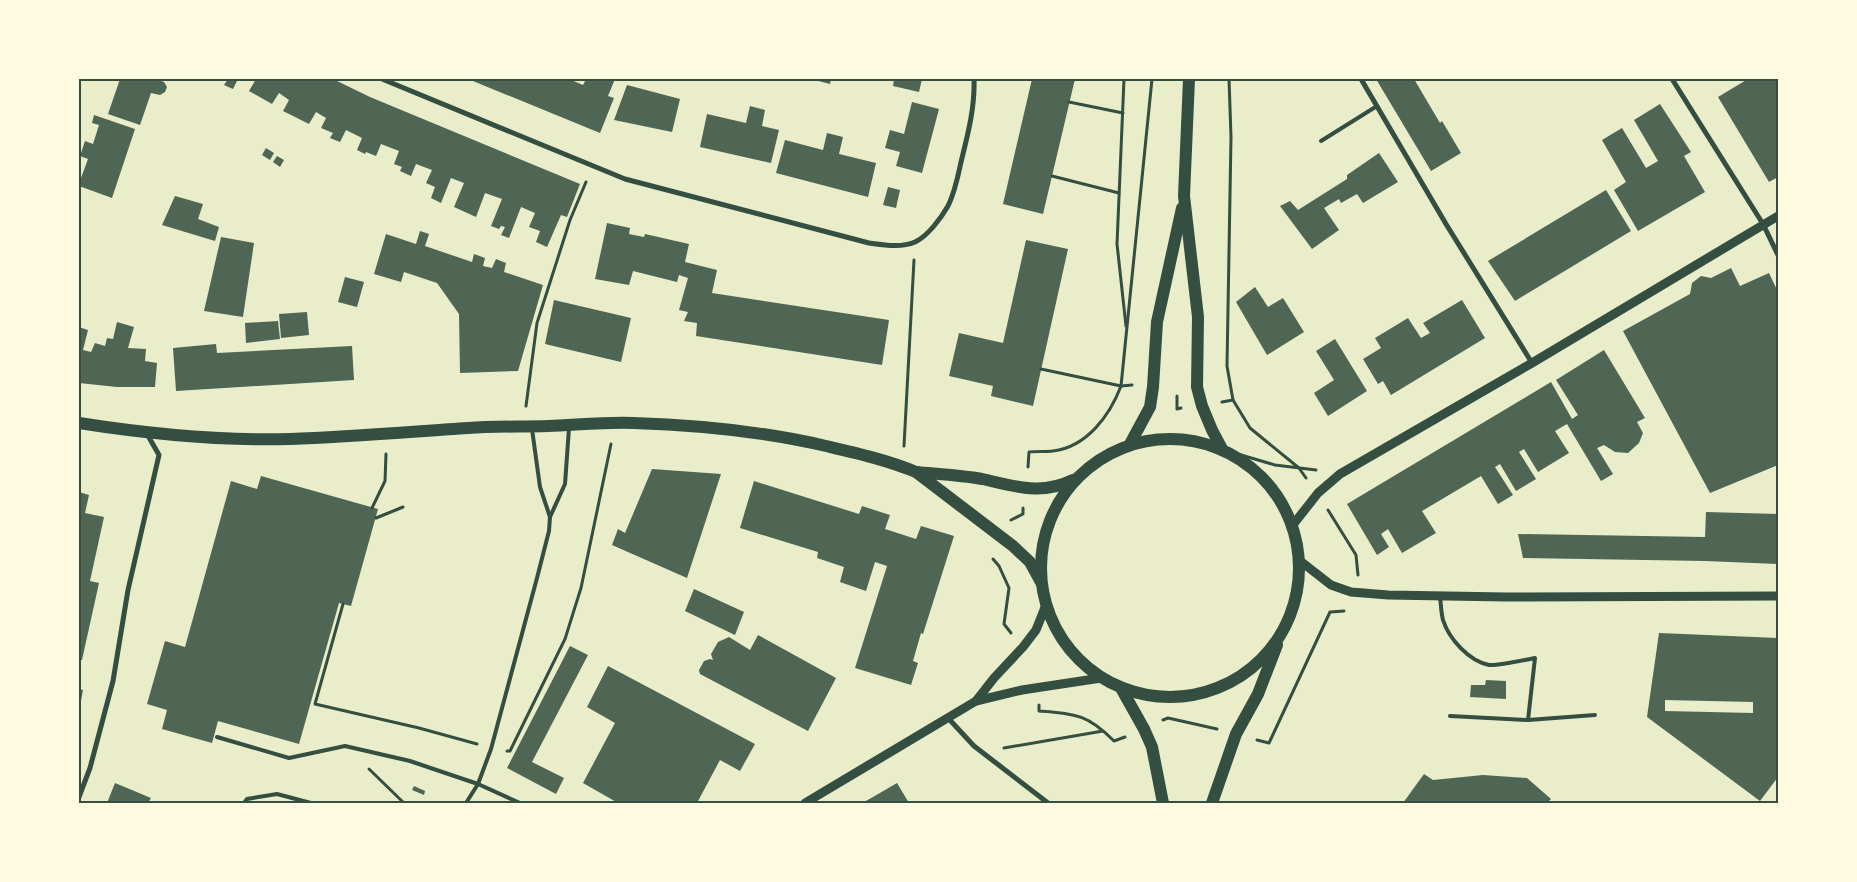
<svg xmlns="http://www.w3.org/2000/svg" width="1857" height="882" font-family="Helvetica,sans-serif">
<rect width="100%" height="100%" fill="#e9edc9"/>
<g fill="#4f6655" fill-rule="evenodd">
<polygon points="120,79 156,79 164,82 167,87 165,92 160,95 151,93 140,125 108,114"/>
<polygon points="228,79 238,79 233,89 224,85"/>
<polygon points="256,79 333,79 370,97 580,184 567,217 561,215 547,247 536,242 540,231 529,227 535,213 521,207 509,238 501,235 505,227 501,226 499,229 491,226 502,199 485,193 476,217 454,207 464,183 451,178 441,203 431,198 435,187 426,183 432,170 416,164 411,176 400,171 402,167 394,164 399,151 381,144 376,156 366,152 365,154 357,150 362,138 346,130 340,142 330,138 333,133 321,128 326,118 316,112 309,124 283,111 289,100 279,93 272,104 249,91"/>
<polygon points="468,79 569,79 583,85 586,79 615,79 608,96 614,98 600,133"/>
<polygon points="811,79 831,79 830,84"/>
<polygon points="894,79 922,79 919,92 893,86"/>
<polygon points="1032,79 1075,79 1043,214 1003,204"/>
<polygon points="1376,79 1414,79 1440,123 1442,121 1461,153 1431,171"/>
<polygon points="1748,79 1778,79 1778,177 1769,182 1718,97"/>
<polygon points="627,85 680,99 672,132 614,120"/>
<polygon points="912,102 939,109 922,173 896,166 900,152 885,148 890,130 904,134"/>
<polygon points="1660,104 1691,152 1684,156 1705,192 1638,231 1614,190 1626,182 1602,140 1622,128 1646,168 1658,161 1634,120"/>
<polygon points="750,106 765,110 762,126 779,130 771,163 700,147 707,114 746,123"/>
<polygon points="94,115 135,129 112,198 79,186 79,177 81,178 88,159 80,156 85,141 93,144 99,125 92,123"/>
<polygon points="827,133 843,137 839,154 876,163 868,197 776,173 785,140 823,150"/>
<polygon points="266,148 274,153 270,160 262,155"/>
<polygon points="1379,153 1398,182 1363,203 1357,194 1341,203 1339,199 1324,208 1339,230 1312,249 1280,206 1290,201 1298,210 1347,179 1347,175"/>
<polygon points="277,156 284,160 280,167 273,162"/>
<polygon points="888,187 900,190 896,208 883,205"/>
<polygon points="1606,190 1631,231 1515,301 1488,261"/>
<polygon points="175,196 203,204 198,219 219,227 215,241 162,225"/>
<polygon points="607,223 630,228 629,234 644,237 645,234 689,244 685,262 717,270 712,293 889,320 882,365 696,336 697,323 684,321 688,312 679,310 688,278 679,275 677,282 633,271 629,285 595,279"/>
<polygon points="420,231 429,234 425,246 472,262 474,254 485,258 483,266 492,268 496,259 506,263 504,272 543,285 518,371 460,373 459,314 437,283 404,272 401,282 374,274 386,234 416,244"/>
<polygon points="221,237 254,243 243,317 204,311"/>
<polygon points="1026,240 1068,249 1033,406 991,396 993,386 949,376 959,333 1003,343"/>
<polygon points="1731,268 1740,286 1769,273 1778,292 1778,465 1710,493 1623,331 1690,294 1692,283 1701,276 1711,278"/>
<polygon points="345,277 364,282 357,307 338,302"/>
<polygon points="1255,287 1268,307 1283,298 1304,332 1267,355 1236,302"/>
<polygon points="554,300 631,318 621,362 545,344"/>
<polygon points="1462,300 1485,338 1391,395 1383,381 1378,384 1363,359 1381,348 1375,338 1408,318 1421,338 1430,333 1423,323"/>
<polygon points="307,312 309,335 281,338 279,314"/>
<polygon points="278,321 280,339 246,343 245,323"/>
<polygon points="117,322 134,327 128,348 146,349 145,361 157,363 155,387 117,387 79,383 79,327 88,330 83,350 91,352 95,343 105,346 107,338 113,339"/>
<polygon points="1335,339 1367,391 1328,416 1314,393 1334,380 1316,351"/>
<polygon points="216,344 217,353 352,346 354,380 176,391 173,348"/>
<polygon points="1604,350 1645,418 1637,422 1643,433 1639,443 1628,453 1615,452 1604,445 1597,448 1613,474 1601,481 1567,424 1555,431 1569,453 1538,472 1524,449 1519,452 1536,479 1516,491 1500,464 1495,467 1513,495 1498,504 1481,476 1422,511 1436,533 1402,553 1388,529 1381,534 1389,547 1377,555 1347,504 1551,382 1572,419 1578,415 1556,380"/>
<polygon points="652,469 721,474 687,578 612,545 618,529 625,533"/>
<polygon points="261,476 378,509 351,606 339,603 299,744 218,721 212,743 162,729 167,710 147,704 165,641 185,647 231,481 257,489"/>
<polygon points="754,481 859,514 862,506 890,515 885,529 916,539 921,526 954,536 923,634 921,633 913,661 918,663 911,685 855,668 887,566 875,562 866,591 840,582 844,567 817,558 818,552 740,528"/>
<polygon points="79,492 89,495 85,513 104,517 90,581 99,583 82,660 79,660"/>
<polygon points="1706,512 1778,514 1778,564 1705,561 1523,558 1518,534 1705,537"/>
<polygon points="694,589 744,612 735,635 685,611"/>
<path d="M 1659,633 L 1778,638 L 1778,777 L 1760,801 L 1647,717 ZM 1665,700 L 1753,702 L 1753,713 L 1665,711 Z"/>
<polygon points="758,635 836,678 808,731 700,674 699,670 704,661 710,659 713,660 711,654 718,642 729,637 750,650"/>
<polygon points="570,646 588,655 532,762 564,778 556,794 507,768"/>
<polygon points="608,666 755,744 740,771 720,760 697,803 618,803 583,783 615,723 587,707"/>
<polygon points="1486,680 1506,681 1506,699 1470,697 1471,685 1485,685"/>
<polygon points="79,689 83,690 80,706 79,706"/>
<polygon points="1424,774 1433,780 1483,775 1527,778 1551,799 1547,803 1403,803"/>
<polygon points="115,783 151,798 148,803 107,803"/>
<polygon points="897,783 909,803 862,803 873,797"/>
<polygon points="414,786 425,791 424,795 412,790"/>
</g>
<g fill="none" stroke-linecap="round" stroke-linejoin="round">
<g stroke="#344e41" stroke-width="3">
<polyline points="1124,79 1117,244 1126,326"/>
<polyline points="1229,79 1231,137 1227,366 1233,400 1250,428 1299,468 1306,478"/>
<polyline points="1069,102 1123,113"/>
<polyline points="1052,176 1119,193"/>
<polyline points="1041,369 1121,386 1132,385"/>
<polyline points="1177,396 1177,409 1181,408"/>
<polyline points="1222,402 1233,400"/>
<polyline points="526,406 537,323 570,220 586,182"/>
<polyline points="904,446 914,260"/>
<polyline points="1241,455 1275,465 1316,470"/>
<path d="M 1028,467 L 1029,452 C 1037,451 1045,452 1053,451 C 1087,447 1110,415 1121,386 L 1152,79"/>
<polyline points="372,508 385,481 386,454"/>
<polyline points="1328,510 1356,555 1358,575"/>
<polyline points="376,518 403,507"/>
<polyline points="1011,520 1023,514 1023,508"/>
<polyline points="993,559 999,566 1009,588 1004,624 1011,633"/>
<polyline points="343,604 315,704 419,728 477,744"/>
<path d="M 1039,705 L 1039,711 C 1076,714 1087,714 1114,741 L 1125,737"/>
<polyline points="1163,720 1168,718 1217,729"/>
<polyline points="1257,740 1269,743 1330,612 1344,611"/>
<polyline points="1004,748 1103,731"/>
<polyline points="507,751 510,751 565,639 581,588 611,444"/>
<polyline points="369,769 404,803"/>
</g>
<g stroke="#344e41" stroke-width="4">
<polyline points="1321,141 1377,106"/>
<polyline points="532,429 540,487 550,517"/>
<path d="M 1440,597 C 1441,604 1441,612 1443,620 C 1449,639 1469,661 1489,665 C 1498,666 1524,660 1535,658 L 1528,720"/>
<polyline points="1450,716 1528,720 1595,715"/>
<polyline points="217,737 289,758 345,746 410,761 478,784 520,803"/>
<polyline points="244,803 247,799 277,794 311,803"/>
<polyline points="466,803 478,784 491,749 537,578 549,531 550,517 565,484 569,428"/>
</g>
<g stroke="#344e41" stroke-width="5">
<path d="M 382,79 L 625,179 L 869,243 C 884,245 901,248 915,242 C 928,236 941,218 948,206 C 955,192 958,176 961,162 C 968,134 975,107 974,79"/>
<polyline points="1361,79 1446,224 1532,363"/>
<polyline points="1672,79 1763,224 1778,255"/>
<polyline points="948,718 974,746 1048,803"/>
<polyline points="79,797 90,768 113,681 128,590 159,455 147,434"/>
</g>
<g stroke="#344e41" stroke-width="9">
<polyline points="1292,526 1318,493 1340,474 1532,363 1778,216"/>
<polyline points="1299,560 1331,585 1351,592 1388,595 1506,597 1778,596"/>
<polyline points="976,701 994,678 1023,647 1036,630 1046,605"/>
<polyline points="805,803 976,701 1022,690 1101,678"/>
</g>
<g stroke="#344e41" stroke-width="12">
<polyline points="1189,79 1184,196 1198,317 1197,387 1202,406 1212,430 1222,449"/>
<path d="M 79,423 C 149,434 219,441 290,439 C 349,437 408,432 468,428 C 494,426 521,427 548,426 C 576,425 605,422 633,423 C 698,425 762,431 826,446 C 856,453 887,460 916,472 L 1013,546 L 1030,562 L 1041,582"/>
<circle cx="1170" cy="568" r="129"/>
<polyline points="1130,444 1150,407 1153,387 1157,322 1182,208"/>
<path d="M 916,472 C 937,474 960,475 982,479 C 1015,486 1040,496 1073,480"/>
<polyline points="1121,688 1144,729 1152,747 1163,803"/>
<polyline points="1212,803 1236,734 1258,694 1277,645"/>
</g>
</g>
<rect width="1857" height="882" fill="none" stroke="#fefae0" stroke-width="160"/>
<rect x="80" y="80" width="1697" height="722" fill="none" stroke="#344e41" stroke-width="2"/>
</svg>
